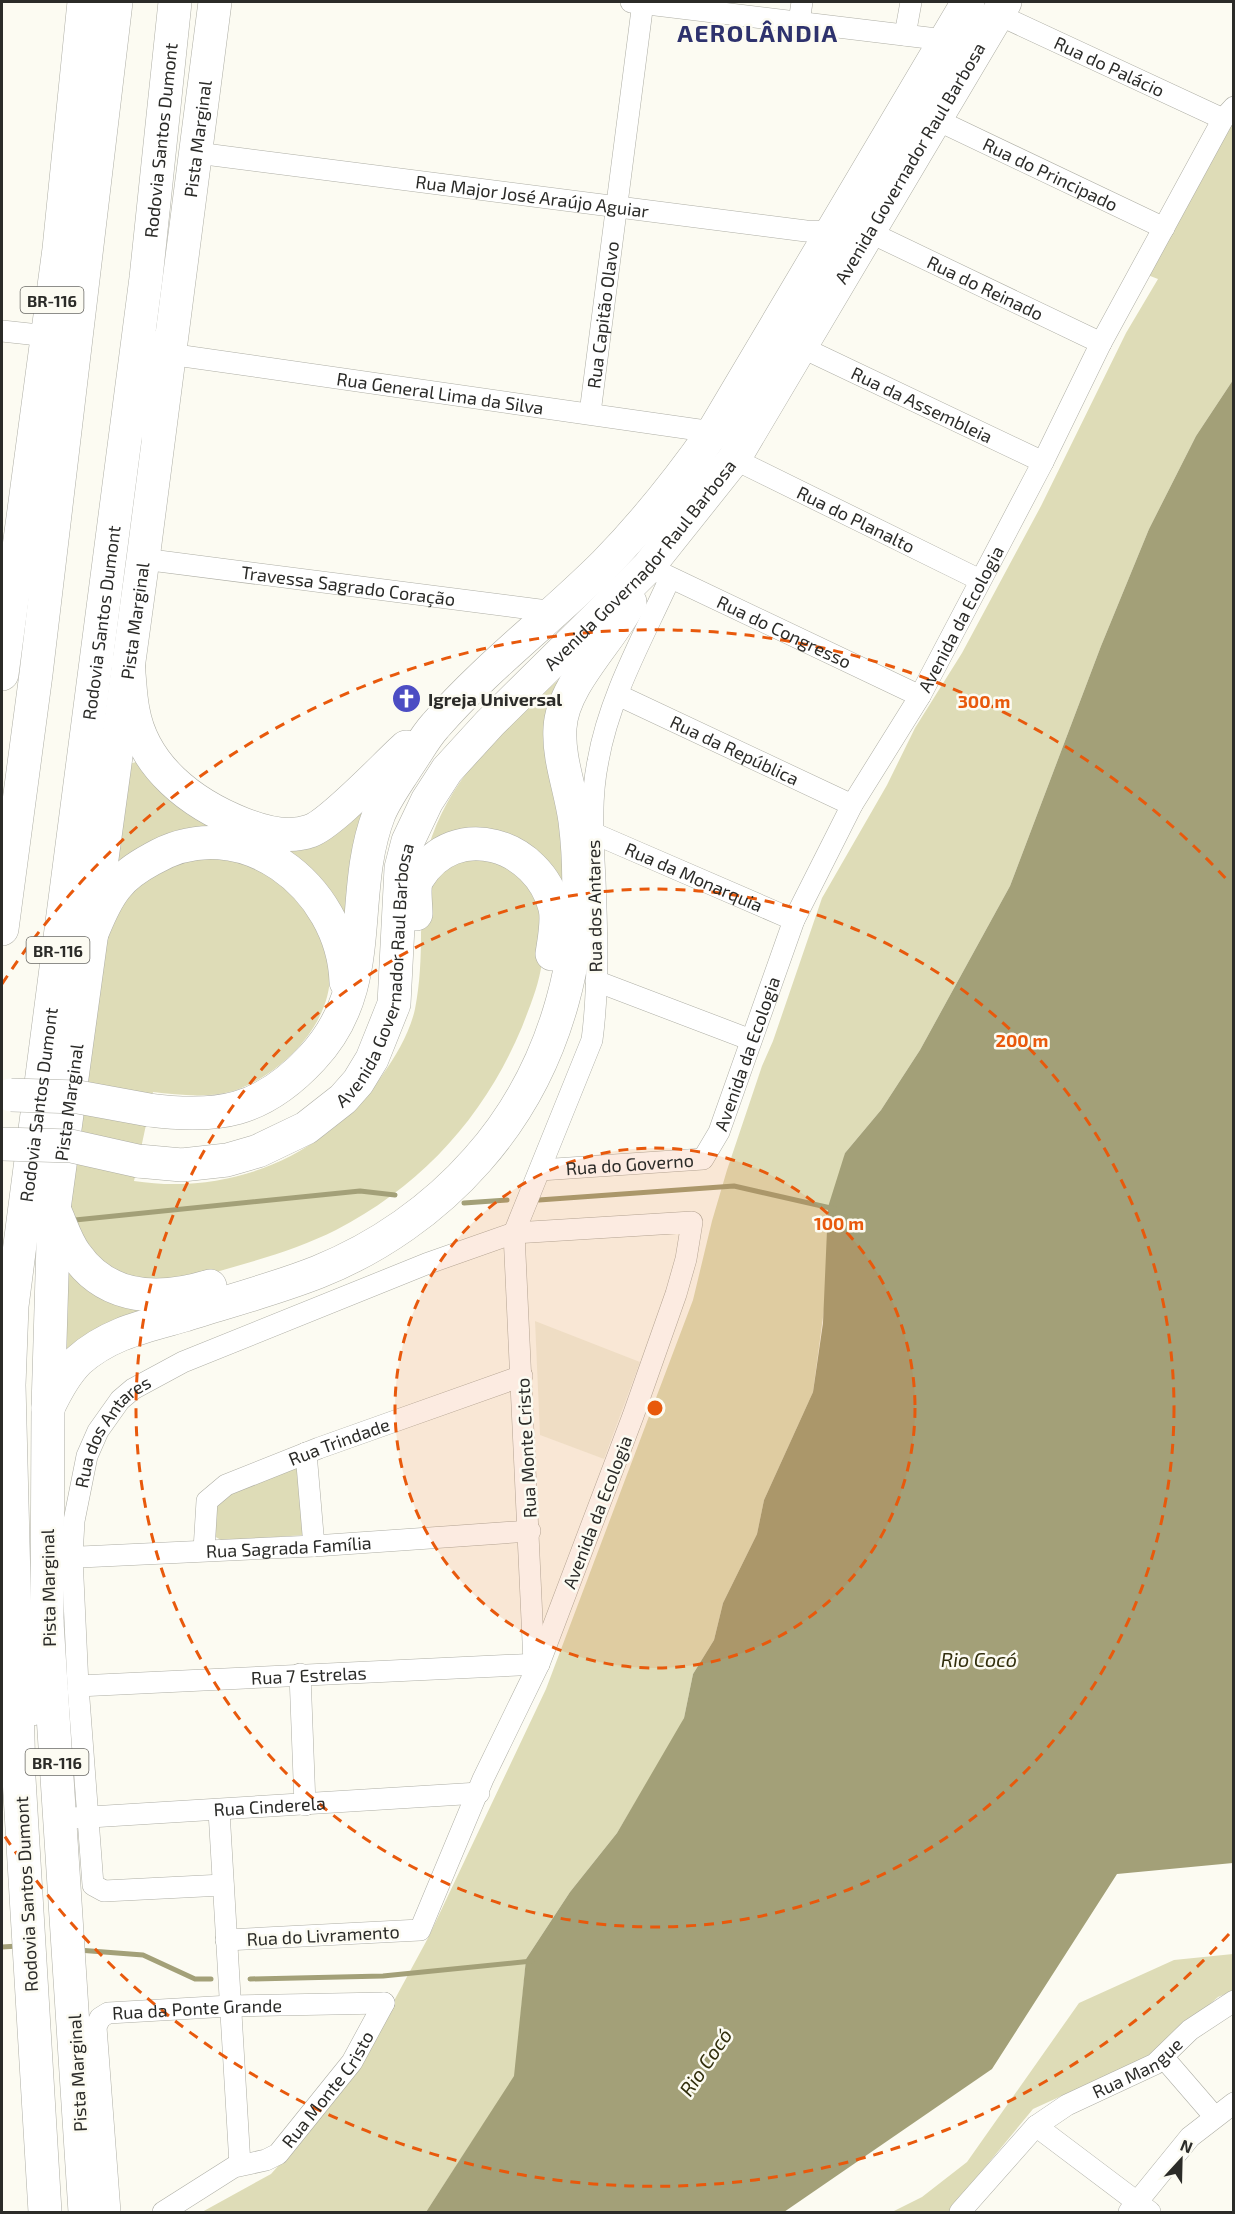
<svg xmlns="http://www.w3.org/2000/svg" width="1235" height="2214" font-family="'Exo 2',sans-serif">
<rect width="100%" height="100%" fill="#fcfbf2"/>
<polygon fill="#f1f0df" points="535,1321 640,1362 604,1459 540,1435"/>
<g fill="#dedcb7">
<polygon points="1233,118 1233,380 1196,436 1149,529 1101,646 1010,886 920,1050 881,1110 845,1153 813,1392 764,1500 757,1534 723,1603 714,1640 693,1674 684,1718 678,1731 617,1833 570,1892 526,1959 515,2076 426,2212 202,2212 271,2174 288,2155 357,2069 428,1938 546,1689 693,1300 712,1221 727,1170 762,1066 773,1041 822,898 887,785 915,728 962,653 1041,506 1126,333 1158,279 1145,274"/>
<path d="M 564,675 L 570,892 L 549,868 L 428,849 C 449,775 507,725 564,675 Z"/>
<polygon points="144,760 248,835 109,877 125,765"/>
<path d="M 376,786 C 356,836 345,881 345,934 L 271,842 Z"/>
<path d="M 225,850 L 306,895 C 312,913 330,951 330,969 C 333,1022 285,1071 239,1089 C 212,1099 180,1095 153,1092 L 134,1181 C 231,1196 327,1156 383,1074 C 396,1056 410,1032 415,1009 C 420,984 421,958 421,933 C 422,920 419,904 423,892 C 425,882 437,870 442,862 L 498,855 L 544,899 C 543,920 544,941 542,962 C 539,985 530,1006 522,1027 C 485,1116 422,1186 336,1230 C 284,1256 223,1269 168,1286 C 118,1283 80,1254 70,1204 L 106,920 L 156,866 Z"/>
<polygon points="62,1244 181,1303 54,1369"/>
<polygon points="299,1466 304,1535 223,1541 212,1535 218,1496"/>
<polygon points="1233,1954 1233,1991 1218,1997 1153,2054 1033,2109 948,2212 892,2212 922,2197 967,2162 1079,2003 1174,1960"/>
</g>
<polygon fill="#a3a078" points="1233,380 1233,1863 1117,1874 992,2069 784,2212 426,2212 514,2076 526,1959 570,1892 617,1833 684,1718 693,1674 714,1640 723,1603 757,1534 764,1500 813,1392 823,1323 828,1207 845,1153 881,1110 920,1050 1010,886 1101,646 1149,529 1196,436"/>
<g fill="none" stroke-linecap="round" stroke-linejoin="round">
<g stroke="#a3a078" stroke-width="5">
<polyline points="539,1200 734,1186 835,1209"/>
<polyline points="464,1203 507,1200"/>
<polyline points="75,1220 360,1191 395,1195"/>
<polyline points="2,1947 18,1946"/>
<polyline points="78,1950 143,1955 195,1979 211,1979"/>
<polyline points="250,1979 383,1976 532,1961"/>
</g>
<defs>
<g id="minor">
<polyline points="631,2 945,40"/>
<path id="s1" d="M 997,14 L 1223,119"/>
<polyline points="799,22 802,2"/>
<polyline points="905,35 911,2"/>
<path id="s2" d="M 935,119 L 1164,228"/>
<path id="s3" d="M 197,153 L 806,231 L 869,232 L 1101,343"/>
<polyline points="2,331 48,336"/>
<path id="s4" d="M 801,347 L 1043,462"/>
<path id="s5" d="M 169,354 L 713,432"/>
<path id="s6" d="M 590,413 L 643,2"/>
<path id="s7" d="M 734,459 L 980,580"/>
<path id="s8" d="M 143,559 L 555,612"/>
<path id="s9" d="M 657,571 L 920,696"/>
<path id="s10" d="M 618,695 L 852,805"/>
<path id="s11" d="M 593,833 L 794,920"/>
<polyline points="596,981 751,1040"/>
<path id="s12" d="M 540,1170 L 703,1159 L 719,1132 L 794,920 L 852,805 L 920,696 L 1043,462 L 1101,343 L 1223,119 L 1234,107"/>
<polyline points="306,1453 314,1546"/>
<path id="s13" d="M 204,1550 L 207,1501 L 226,1485 L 319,1448 L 522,1376"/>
<path id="s14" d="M 59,1558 L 314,1546 L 530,1531"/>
<path d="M 534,1663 L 514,1233 L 592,1040 C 599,987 597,933 595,880 C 593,840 590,800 598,761 C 609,697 644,636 670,578"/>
<polyline points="300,1674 305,1805"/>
<path id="s15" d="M 78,1686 L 539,1664"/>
<polyline points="219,1811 240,2165"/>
<path id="s16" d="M 74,1818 L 479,1793"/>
<path id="s17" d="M 223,1885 L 104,1891 L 93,1885 L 78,1686 L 72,1557 L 74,1521 L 87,1456 L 98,1431 L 120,1400 L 133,1389 L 183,1362 L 426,1264 L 514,1233 L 692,1222 L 686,1259 L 676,1294 L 633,1416 L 539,1664 L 483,1779 L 420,1930 L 226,1940"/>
<polyline points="1163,2057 1214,2116"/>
<polyline points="1036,2126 1150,2212"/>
<path id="s18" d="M 110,2212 L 96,2027 L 100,2018 L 108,2013 L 230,2006 L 384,2003"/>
<path id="s19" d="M 163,2212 L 234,2167 L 266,2160 L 278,2154 L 352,2062 L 384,2003"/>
<path id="s20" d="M 960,2212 L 1036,2126 L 1067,2105 L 1155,2064 L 1190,2030 L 1234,2001"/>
<polyline points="1129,2212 1190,2137 1234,2103"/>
</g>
<g id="primary">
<polyline points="2,674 59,249 84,2"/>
<path id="s21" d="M 85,2212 L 47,1622 L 48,1408 L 54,1209 L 143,559 L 215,2"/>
</g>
<g id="trunk">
<polyline points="151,347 158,438"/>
<polyline points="12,597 42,488"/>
<path d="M 128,664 C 130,680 130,695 133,710 C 143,767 192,804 243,824 C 263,832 288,839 310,831 C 331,824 386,765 406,747"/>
<path d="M 416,914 C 416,904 413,886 418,878 C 455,817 539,844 555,908 C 558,922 554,940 552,954"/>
<polyline points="2,929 36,674 116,2"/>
<path d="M 89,940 C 97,922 103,903 116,887 C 125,875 139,866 152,859 C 240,807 343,886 346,982"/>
<path d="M 149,1110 C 218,1119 262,1112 312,1058 C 380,986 347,897 379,814 C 386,797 398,781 408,765 C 417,752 425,737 435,726 C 486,667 550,619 605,564 C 645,523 680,479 713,432 L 968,2"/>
<path id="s22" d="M 138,1161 L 182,1165 L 227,1160 L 258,1151 L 306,1128 L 343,1099 L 358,1082 L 372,1059 L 394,1004 L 401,868 L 408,841 L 427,801 L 447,770 L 490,723 L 648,567 L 734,459 L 1005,2"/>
<path d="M 54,1209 C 61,1224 66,1242 76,1255 C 108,1301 161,1301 210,1286"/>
<path d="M 48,1408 C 56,1391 65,1374 78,1361 C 109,1333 146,1326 185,1315 C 229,1301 275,1289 318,1272 C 378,1248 434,1209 477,1160 C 559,1068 590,942 575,821 C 571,790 558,759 560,728 C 562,685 611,640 630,602"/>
<polyline points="32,1709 47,1622"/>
<path id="s23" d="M 45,2212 L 19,1778 L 9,1385 L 12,1306 L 146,278 L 175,2"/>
</g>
</defs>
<use href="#minor" stroke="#aeaea5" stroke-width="22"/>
<use href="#primary" stroke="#aeaea5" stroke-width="34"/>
<use href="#trunk" stroke="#aeaea5" stroke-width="34"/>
<use href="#minor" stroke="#fff" stroke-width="21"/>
<use href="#primary" stroke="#fff" stroke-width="33"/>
<use href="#trunk" stroke="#fff" stroke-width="33"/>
<defs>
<g id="trunk-bridge">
<polyline points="11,1095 78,1097 149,1110"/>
<polyline points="2,1144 71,1146 138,1161"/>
</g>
</defs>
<use href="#trunk-bridge" stroke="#aeaea5" stroke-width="34" stroke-linecap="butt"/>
<use href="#trunk-bridge" stroke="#fff" stroke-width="33"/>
</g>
<circle cx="655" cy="1408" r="260" fill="#e8590c" fill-opacity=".12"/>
<g fill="none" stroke="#e8590c" stroke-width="3" stroke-dasharray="10 8">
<circle cx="655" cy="1408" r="260"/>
<circle cx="655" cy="1408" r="519"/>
<path d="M1229 1934A779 779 0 0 1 2 1832M2 984A779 779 0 0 1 1229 882"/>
</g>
<defs>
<symbol id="church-disc" viewBox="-11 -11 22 22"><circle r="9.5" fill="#4c4dc3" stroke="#fcfbf2"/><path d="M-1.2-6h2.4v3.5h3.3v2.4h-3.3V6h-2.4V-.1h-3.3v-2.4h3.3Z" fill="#fff"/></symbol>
</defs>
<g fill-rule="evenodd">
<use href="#church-disc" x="390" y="682" width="33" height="33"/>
</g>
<g text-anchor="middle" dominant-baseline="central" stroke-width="5" stroke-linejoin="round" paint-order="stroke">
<g fill="#fcfbf2" stroke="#6a6965" stroke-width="1.5">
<rect x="20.5" y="287" width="63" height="26" rx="4.5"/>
<rect x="26.5" y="937" width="63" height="26" rx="4.5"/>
<rect x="25.5" y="1749" width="63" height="26" rx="4.5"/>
</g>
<g font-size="16" font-weight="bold" fill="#2b2b28">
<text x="52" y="300">BR-116</text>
<text x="58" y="950">BR-116</text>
<text x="57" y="1762">BR-116</text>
</g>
<g font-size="18" fill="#2b2b28" stroke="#fcfbf2">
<text stroke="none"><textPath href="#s1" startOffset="124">Rua do Palácio</textPath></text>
<text stroke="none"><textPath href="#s23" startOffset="2082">Rodovia Santos Dumont</textPath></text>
<text stroke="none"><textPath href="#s21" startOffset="2084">Pista Marginal</textPath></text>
<text stroke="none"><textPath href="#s22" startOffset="1344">Avenida Governador Raul Barbosa</textPath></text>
<text stroke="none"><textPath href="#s2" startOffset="128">Rua do Principado</textPath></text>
<text stroke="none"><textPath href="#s3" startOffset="338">Rua Major José Araújo Aguiar</textPath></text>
<text stroke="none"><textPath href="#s3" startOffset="806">Rua do Reinado</textPath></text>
<text stroke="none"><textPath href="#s6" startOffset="99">Rua Capitão Olavo</textPath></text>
<text stroke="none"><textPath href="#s5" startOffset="274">Rua General Lima da Silva</textPath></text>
<text stroke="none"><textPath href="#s4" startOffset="134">Rua da Assembleia</textPath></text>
<text stroke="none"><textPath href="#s7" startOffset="136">Rua do Planalto</textPath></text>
<text stroke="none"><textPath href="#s22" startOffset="858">Avenida Governador Raul Barbosa</textPath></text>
<text stroke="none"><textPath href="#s8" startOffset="207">Travessa Sagrado Coração</textPath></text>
<text stroke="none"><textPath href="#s12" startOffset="764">Avenida da Ecologia</textPath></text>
<text stroke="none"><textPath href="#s23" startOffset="1596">Rodovia Santos Dumont</textPath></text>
<text stroke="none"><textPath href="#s21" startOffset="1598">Pista Marginal</textPath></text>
<text stroke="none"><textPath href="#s9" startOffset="141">Rua do Congresso</textPath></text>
<text stroke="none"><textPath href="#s10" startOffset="129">Rua da República</textPath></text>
<text stroke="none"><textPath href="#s11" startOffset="110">Rua da Monarquia</textPath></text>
<text transform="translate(594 906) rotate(-91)">Rua dos Antares</text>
<text stroke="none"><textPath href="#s22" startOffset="354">Avenida Governador Raul Barbosa</textPath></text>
<text stroke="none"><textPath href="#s12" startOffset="278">Avenida da Ecologia</textPath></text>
<text stroke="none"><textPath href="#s21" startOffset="1112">Pista Marginal</textPath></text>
<text stroke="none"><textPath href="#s23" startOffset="1110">Rodovia Santos Dumont</textPath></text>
<text stroke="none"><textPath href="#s12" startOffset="90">Rua do Governo</textPath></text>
<text stroke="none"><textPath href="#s17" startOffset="597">Rua dos Antares</textPath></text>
<text stroke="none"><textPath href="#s13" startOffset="195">Rua Trindade</textPath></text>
<text transform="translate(526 1448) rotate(-93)">Rua Monte Cristo</text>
<text transform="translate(597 1512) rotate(-69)">Avenida da Ecologia</text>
<text stroke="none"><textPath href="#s14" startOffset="230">Rua Sagrada Família</textPath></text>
<text transform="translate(48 1588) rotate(-91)">Pista Marginal</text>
<text stroke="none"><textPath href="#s15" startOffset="231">Rua 7 Estrelas</textPath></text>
<text stroke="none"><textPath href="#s16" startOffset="196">Rua Cinderela</textPath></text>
<text transform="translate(26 1894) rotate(-93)">Rodovia Santos Dumont</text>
<text transform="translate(323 1935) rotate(-3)">Rua do Livramento</text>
<text stroke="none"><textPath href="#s18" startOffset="294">Rua da Ponte Grande</textPath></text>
<text stroke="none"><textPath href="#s20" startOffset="232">Rua Mangue</textPath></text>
<text transform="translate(77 2073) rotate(-93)">Pista Marginal</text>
<text stroke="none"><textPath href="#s19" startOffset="212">Rua Monte Cristo</textPath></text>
</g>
<g font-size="18" font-weight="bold" fill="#2b2b28" stroke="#fcfbf2" text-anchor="start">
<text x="428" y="699">Igreja Universal</text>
</g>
<g font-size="20" font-style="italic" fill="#322f0d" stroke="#fcfbf2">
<text x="979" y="1659">Rio Cocó</text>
<text transform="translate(705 2062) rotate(-56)">Rio Cocó</text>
</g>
<g font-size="24" font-weight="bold" letter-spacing="1.5" fill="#2e326d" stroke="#fcfbf2">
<text x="758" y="32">AEROLÂNDIA</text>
</g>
</g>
<circle cx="655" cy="1408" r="9" fill="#e8590c" stroke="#fcfbf2" stroke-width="3"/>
<g font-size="18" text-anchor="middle" font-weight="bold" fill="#e8590c" stroke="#fcfbf2" stroke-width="5" stroke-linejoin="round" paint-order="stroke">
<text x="984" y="708">300 m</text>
<text x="1022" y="1047">200 m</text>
<text x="839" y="1230">100 m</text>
</g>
<rect width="1235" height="2214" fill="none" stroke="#2b2b28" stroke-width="6"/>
<g transform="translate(1181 2160) rotate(22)" stroke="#fcfbf2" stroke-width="4.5" paint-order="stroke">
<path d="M0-4.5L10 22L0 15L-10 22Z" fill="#2b2b28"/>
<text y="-9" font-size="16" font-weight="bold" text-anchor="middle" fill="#2b2b28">N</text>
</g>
</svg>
